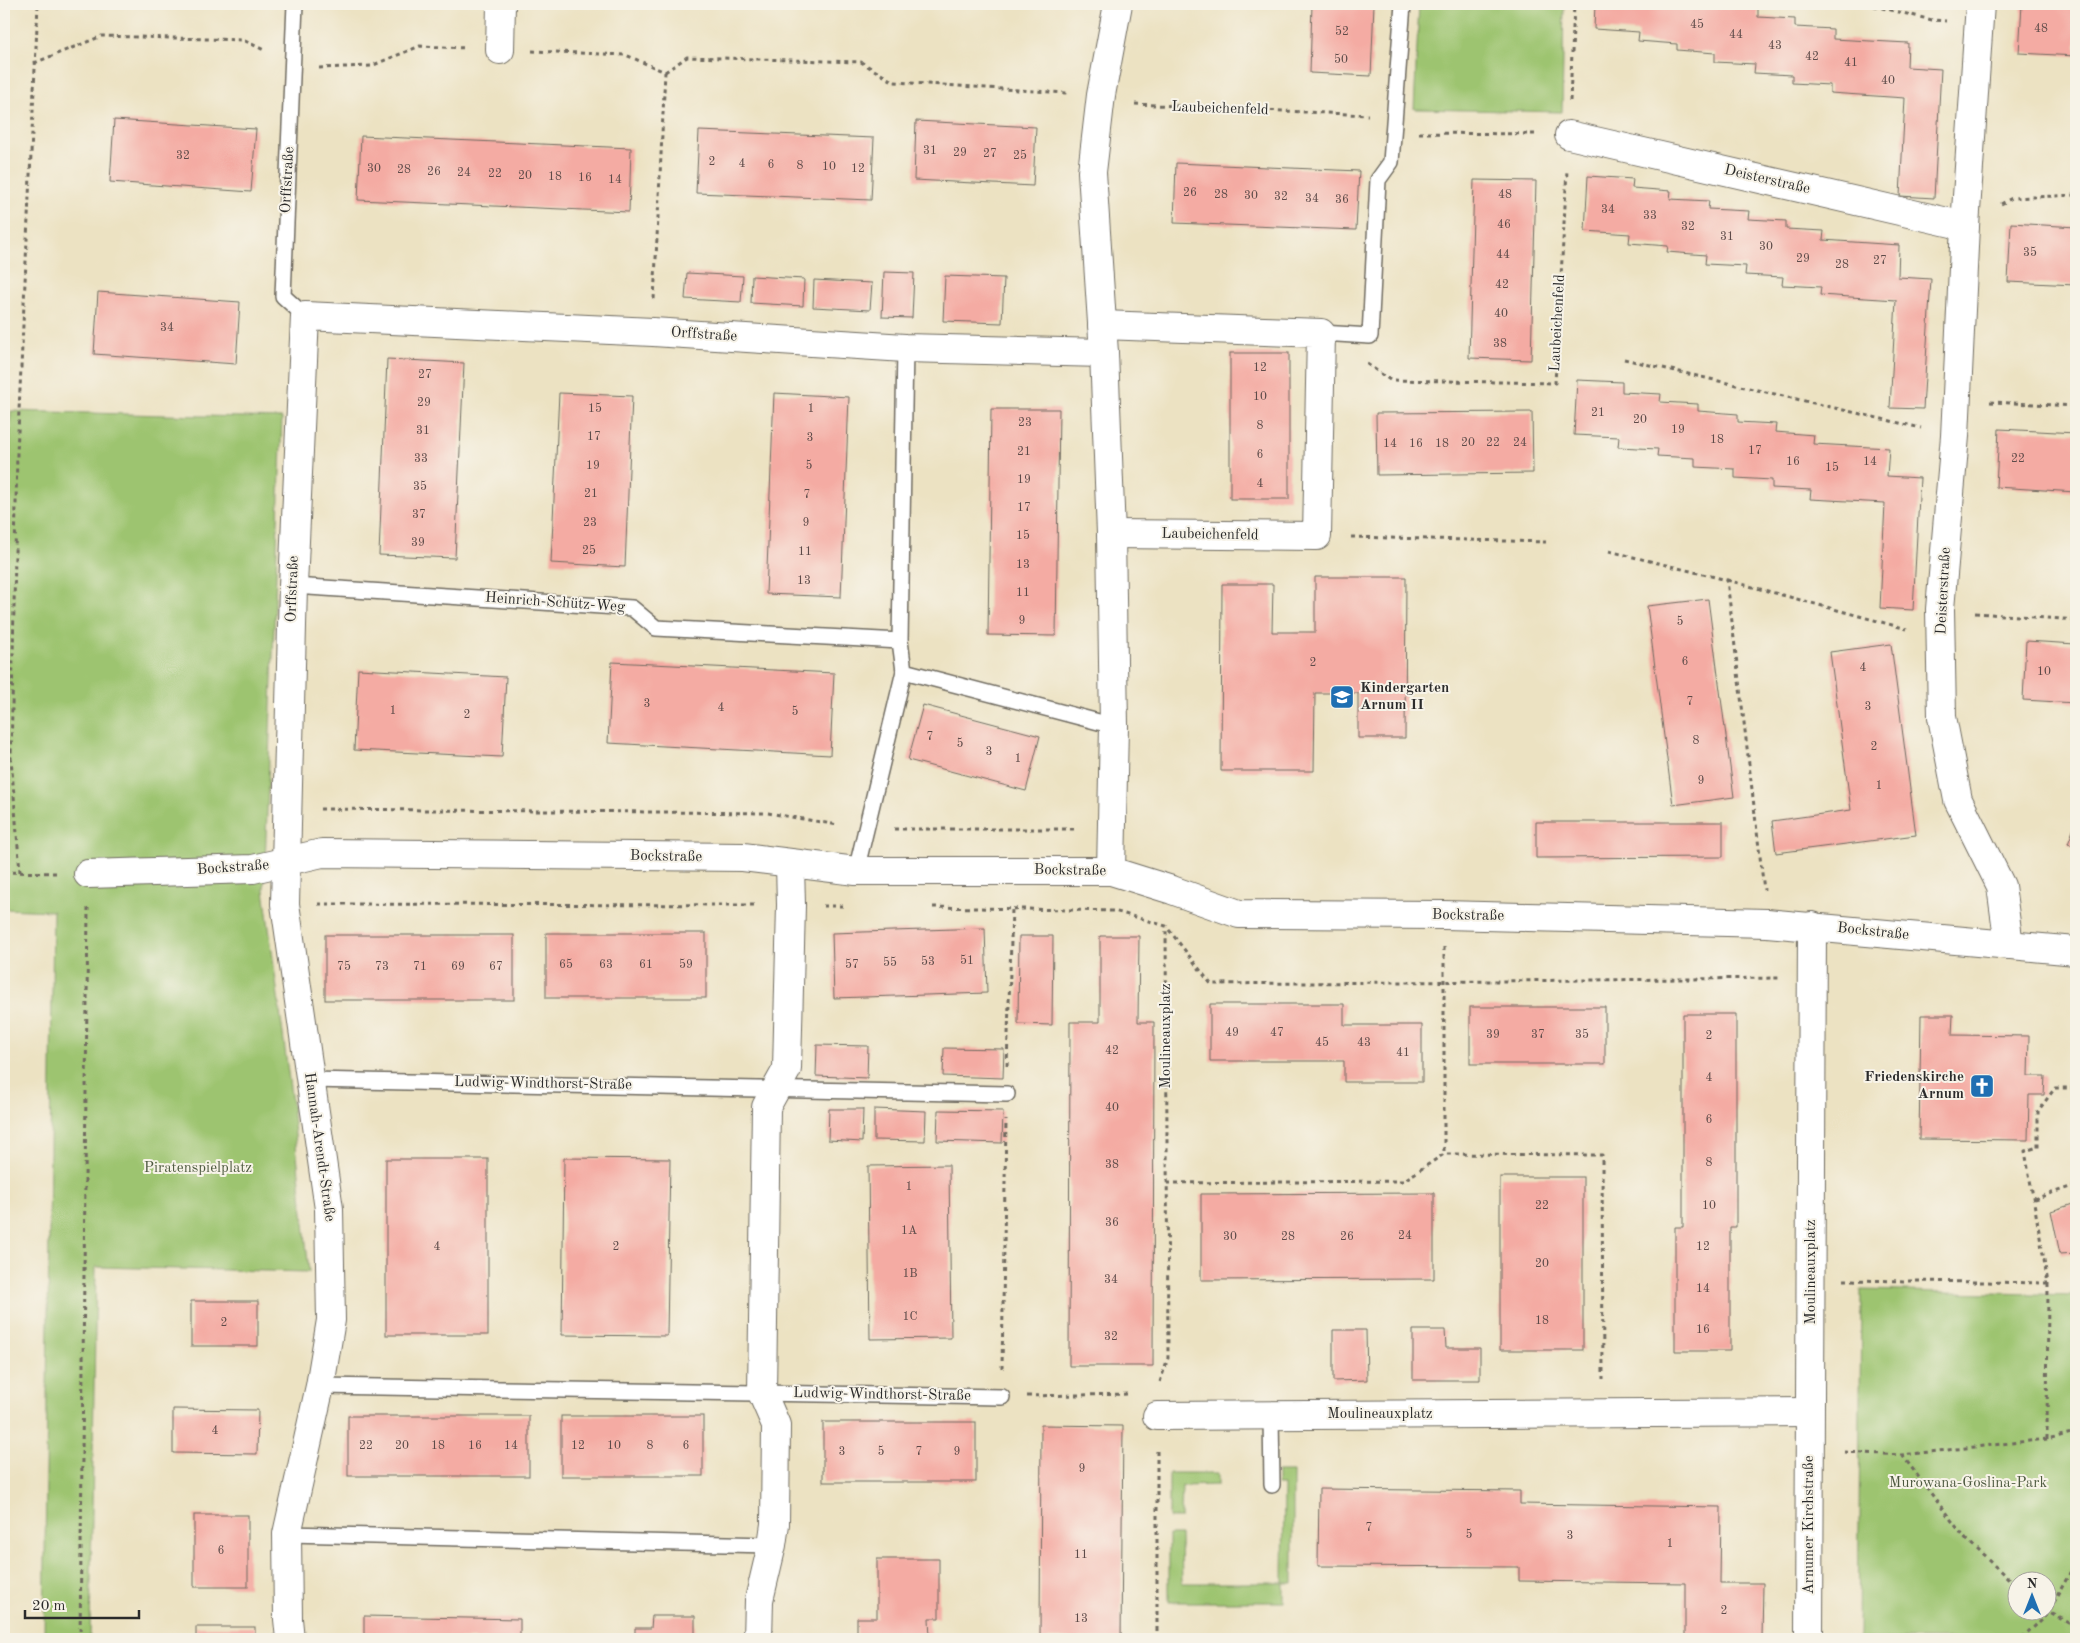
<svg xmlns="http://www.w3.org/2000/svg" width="2080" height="1643" font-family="'Old Standard TT',serif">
<rect width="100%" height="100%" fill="#f7f3e8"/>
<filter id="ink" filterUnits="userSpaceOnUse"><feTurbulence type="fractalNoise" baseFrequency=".02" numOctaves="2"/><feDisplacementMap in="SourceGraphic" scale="10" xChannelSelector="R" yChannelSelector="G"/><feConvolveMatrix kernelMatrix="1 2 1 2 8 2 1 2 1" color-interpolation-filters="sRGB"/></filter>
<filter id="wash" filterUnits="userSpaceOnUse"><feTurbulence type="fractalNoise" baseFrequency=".0096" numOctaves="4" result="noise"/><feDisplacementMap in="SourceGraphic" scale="20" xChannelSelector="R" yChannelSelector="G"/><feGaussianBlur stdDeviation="1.12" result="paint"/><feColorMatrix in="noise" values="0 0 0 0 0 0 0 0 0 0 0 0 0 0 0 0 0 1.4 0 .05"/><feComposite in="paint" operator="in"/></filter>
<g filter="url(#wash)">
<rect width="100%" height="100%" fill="#ece2c2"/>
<g fill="#9dc46f" stroke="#64784d" fill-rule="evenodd">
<polygon points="1419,4 1564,4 1562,112 1414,109"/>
<polygon points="11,411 282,418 264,890 291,1095 309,1272 96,1267 90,1639 44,1639 53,911 4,909 4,659"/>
<path d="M 1861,1290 L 2076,1295 L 2076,1639 L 1858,1639 ZM 2048,1580 L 2048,1610 L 2018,1610 L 2018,1580 Z"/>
<polygon points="1277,1472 1293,1472 1293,1583 1284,1583 1284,1602 1169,1602 1169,1535 1181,1535 1182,1583 1283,1583 1284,1485 1277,1485"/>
<polygon points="1169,1473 1218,1473 1218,1485 1182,1486 1181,1518 1169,1518"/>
</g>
<g id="blocks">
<g fill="#f4aba3">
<polygon points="628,4 645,4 644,6 628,5"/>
<polygon points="1312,4 1374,4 1371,76 1310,73"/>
<polygon points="1595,4 1718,4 1718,7 1758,8 1758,17 1795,19 1795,27 1833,29 1833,39 1908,43 1907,67 1941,69 1934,198 1900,196 1905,98 1830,93 1830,85 1792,83 1792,75 1754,73 1755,64 1715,62 1715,53 1677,50 1677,44 1638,41 1639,32 1594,29"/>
<polygon points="2022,4 2076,4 2076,56 2019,53"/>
<polygon points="114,120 256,129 251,192 110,182"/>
<polygon points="916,121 1036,127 1033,186 914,180"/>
<polygon points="699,131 874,138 871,200 696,193"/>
<polygon points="361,136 631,148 629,212 358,200"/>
<polygon points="1176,163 1359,171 1356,230 1174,223"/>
<polygon points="1588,176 1633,179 1632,188 1671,191 1670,199 1709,201 1708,209 1749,211 1748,219 1786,221 1786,229 1824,231 1823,240 1899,245 1898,277 1931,279 1923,409 1890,408 1896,300 1820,295 1821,287 1782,285 1783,277 1745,275 1746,266 1705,264 1706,255 1667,252 1668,246 1629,243 1630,234 1585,231"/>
<polygon points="1474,180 1536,181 1531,360 1469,358"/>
<polygon points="2011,223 2076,227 2076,285 2008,282"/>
<polygon points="884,272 914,273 912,318 882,317"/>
<polygon points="687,273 743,276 741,302 685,299"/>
<polygon points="752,276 804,279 803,306 751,303"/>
<polygon points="945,276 1004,278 1002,323 943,321"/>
<polygon points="814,280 872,283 870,310 813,307"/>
<polygon points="98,292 240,302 236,364 94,354"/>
<rect x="1230" y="353" width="59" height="146"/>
<polygon points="387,359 464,363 455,558 379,555"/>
<polygon points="1577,380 1622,382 1622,392 1661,394 1660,402 1698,404 1698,411 1738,414 1738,422 1776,424 1775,432 1814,435 1813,444 1889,448 1887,476 1920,478 1913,610 1880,608 1885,503 1810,499 1811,490 1772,488 1772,480 1735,478 1735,469 1695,467 1695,458 1657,456 1658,449 1618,447 1619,437 1574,435"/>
<polygon points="559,393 632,396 625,567 551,563"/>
<polygon points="774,393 849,397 841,597 766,594"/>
<polygon points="991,409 1059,409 1056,636 988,635"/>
<polygon points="1532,412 1533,473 1377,475 1376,413"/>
<polygon points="1999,429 2076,433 2076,492 1996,487"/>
<polygon points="1315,577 1406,577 1405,738 1358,738 1358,693 1315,693 1314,771 1221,771 1222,584 1273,584 1272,632 1315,632"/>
<polygon points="1708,599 1734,797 1673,805 1647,606"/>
<polygon points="2026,641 2076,644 2076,703 2023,700"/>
<polygon points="1891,644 1916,835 1776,853 1772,821 1851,810 1830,652"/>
<polygon points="612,662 834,673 830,755 608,743"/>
<polygon points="358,669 506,677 502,757 354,750"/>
<polygon points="923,705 1040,736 1026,791 908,760"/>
<polygon points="1536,822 1723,822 1723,857 1536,858"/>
<polygon points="2076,822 2076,847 2068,844"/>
<polygon points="985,928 987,993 834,998 832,933"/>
<rect x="546" y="933" width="160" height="65"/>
<rect x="325" y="935" width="189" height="65"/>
<polygon points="1019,936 1053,936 1052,1025 1018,1024"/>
<polygon points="1100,936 1139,936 1138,1022 1154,1022 1153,1366 1069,1366 1070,1022 1100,1022"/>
<polygon points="1210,1004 1344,1004 1344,1025 1422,1025 1422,1082 1344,1082 1344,1061 1210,1061"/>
<rect x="1470" y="1007" width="135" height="57"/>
<polygon points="1683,1014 1736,1014 1736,1227 1730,1227 1730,1351 1675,1351 1675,1227 1683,1227"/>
<polygon points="1921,1015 1953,1015 1952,1035 2029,1036 2028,1076 2045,1076 2044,1095 2029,1095 2028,1140 1919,1139"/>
<polygon points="817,1045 868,1046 867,1078 816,1076"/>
<polygon points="944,1048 1004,1049 1003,1078 943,1076"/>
<polygon points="829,1109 863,1109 862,1142 828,1140"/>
<polygon points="874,1109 926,1111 925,1141 874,1140"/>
<polygon points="938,1110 1003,1111 1002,1143 937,1141"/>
<polygon points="564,1158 670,1159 667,1336 562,1335"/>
<rect x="386" y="1159" width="102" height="176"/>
<polygon points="949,1165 951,1338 870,1339 868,1166"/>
<rect x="1500" y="1177" width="83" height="173"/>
<polygon points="1434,1193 1434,1279 1201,1280 1201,1194"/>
<polygon points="2076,1203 2076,1253 2060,1254 2051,1211"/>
<rect x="191" y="1301" width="67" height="45"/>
<polygon points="1333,1330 1366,1330 1367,1380 1333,1381"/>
<polygon points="1413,1330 1445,1330 1446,1348 1480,1348 1480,1380 1413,1380"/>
<polygon points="173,1409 258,1410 257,1454 173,1453"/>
<rect x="348" y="1416" width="181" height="60"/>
<rect x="561" y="1416" width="142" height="60"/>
<rect x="823" y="1422" width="153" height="60"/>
<polygon points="1041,1425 1123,1426 1121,1639 1040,1639"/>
<polygon points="1319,1489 1520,1491 1520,1504 1721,1507 1720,1583 1763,1583 1762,1639 1685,1639 1685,1583 1519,1581 1519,1567 1318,1566"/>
<rect x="194" y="1515" width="54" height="72"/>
<polygon points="877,1559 939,1559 939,1618 929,1618 930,1639 857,1639 857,1618 877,1618"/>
<polygon points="364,1616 520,1619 520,1639 364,1639"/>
<polygon points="652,1616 695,1616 695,1639 635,1639 635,1628 651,1628"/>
<rect x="196" y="1627" width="59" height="12"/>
</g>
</g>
</g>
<g filter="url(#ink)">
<use href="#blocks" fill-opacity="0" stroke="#6f6b60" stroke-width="1"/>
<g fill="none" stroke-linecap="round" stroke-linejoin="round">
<defs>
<g id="service">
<polyline points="295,4 283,296 305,316"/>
<polyline points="1321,333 1370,336 1378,180 1391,162 1403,4"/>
<polyline points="905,348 900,641 904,671 1114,726"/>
<polyline points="293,586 632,608 656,628 900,641"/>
<polyline points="856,871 904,671"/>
<polyline points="310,1080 1007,1094"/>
<polyline points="320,1386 1002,1397"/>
<polyline points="1271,1415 1272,1485"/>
<polyline points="287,1534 772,1545"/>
</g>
<g id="minor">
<polyline points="1980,4 1965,226 1955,436 1940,609 1942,717 1958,800 2001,886 2009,945"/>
<polyline points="500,50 501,4"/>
<polyline points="1569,135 1965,226"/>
<polyline points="1102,325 1321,333 1317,536 1111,534"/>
<polyline points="1111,871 1114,726 1111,534 1104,353 1092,172 1101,95 1118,4"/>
<polyline points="88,874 253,869 322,853 743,857 856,871 1111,871 1172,890 1239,914 1444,915 1767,923 2076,951"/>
<polyline points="1157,1416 1809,1412"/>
<polyline points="290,1639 288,1619 287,1534 320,1386 331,1320 329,1209 285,904 293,586 305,316 653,332 905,348 1104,353"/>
<polyline points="758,1639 759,1600 772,1545 775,1524 776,1425 762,1393 766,1107 787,1069 791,905 790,864"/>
<polyline points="1809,1639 1812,926"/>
</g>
</defs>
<use href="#service" stroke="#6f6b60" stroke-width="18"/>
<use href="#minor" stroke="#6f6b60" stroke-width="30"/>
<g stroke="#6f6b60" stroke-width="3" stroke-dasharray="4 4" stroke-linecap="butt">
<polyline points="1866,4 1932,20 1946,21"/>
<polyline points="532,51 626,55 665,72 654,300"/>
<polyline points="34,63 102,36 243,40 266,51"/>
<polyline points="319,68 371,66 420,46 466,48"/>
<polyline points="665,72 687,57 861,62 894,82 1067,93"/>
<polyline points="1570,101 1574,4"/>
<polyline points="1135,104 1368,115"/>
<polyline points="1419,133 1536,134"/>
<polyline points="2001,204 2012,198 2076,195"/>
<polyline points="1624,359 1921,428"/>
<polyline points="1367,364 1390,380 1555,383 1567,170"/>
<polyline points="1990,402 2076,406"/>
<polyline points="1351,537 1546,542"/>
<polyline points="1609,551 1727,580 1764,890"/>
<polyline points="1727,580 1907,629"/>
<polyline points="1975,613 2076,620"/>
<polyline points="320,809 768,813 838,825"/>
<polyline points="894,829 1078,829"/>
<polyline points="4,872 56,873"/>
<polyline points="20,872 11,758 17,453 38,4"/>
<polyline points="318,904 757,905"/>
<polyline points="823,906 847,906"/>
<polyline points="933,907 1114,911 1166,926 1211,984 1779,978"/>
<polyline points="1444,947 1444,1154"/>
<polyline points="1007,1066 1012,909"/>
<polyline points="1167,1183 1403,1181 1444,1154 1602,1155 1603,1379"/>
<polyline points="2034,1199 2076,1185"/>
<polyline points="1844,1280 2048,1283"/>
<polyline points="1002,1369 1006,1120"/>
<polyline points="1160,1382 1168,1358 1166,927"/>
<polyline points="1027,1396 1131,1394"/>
<polyline points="2047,1439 2048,1283 2025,1151 2038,1147 2038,1111 2055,1088 2076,1088"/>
<polyline points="1844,1452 1902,1455 2047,1439 2076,1432"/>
<polyline points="1902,1455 1967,1541 2018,1587"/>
<polyline points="2044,1610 2076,1627"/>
<polyline points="80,1639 88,908"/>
<polyline points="1157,1639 1157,1451"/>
<polyline points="2022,1639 2047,1614 2076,1562"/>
</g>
<use href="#service" stroke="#fff" stroke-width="15"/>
<use href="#minor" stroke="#fff" stroke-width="28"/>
</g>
</g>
<defs>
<symbol id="school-square" viewBox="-11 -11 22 22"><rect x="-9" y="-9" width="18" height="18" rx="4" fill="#1f6fb2" stroke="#f7f3e8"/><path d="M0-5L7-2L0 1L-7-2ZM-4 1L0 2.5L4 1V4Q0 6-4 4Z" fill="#fff"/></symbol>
<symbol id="church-square" viewBox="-11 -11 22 22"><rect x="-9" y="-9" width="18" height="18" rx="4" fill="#1f6fb2" stroke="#f7f3e8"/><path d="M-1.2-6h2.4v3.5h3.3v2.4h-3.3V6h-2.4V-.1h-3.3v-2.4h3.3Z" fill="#fff"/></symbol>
</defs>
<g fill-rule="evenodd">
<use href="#school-square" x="1328" y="683" width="28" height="28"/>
<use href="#church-square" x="1968" y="1072" width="28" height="28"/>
</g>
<g text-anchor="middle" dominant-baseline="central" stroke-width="4" stroke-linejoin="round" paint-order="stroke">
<g font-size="12" fill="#5d4b49">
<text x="1697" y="25">45</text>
<text x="2041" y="29">48</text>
<text x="1342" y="32">52</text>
<text x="1736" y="35">44</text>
<text x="1775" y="46">43</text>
<text x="1812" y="57">42</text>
<text x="1341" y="60">50</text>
<text x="1851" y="63">41</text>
<text x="1888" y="81">40</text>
<text x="930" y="151">31</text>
<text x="960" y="153">29</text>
<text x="990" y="154">27</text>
<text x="183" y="156">32</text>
<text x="1020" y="156">25</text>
<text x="712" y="162">2</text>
<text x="742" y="164">4</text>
<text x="771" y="165">6</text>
<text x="800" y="166">8</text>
<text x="829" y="167">10</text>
<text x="374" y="169">30</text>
<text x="858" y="169">12</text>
<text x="404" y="170">28</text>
<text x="434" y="172">26</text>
<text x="464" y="173">24</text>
<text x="495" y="174">22</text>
<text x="525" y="176">20</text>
<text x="555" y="177">18</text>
<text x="585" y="178">16</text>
<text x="615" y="180">14</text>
<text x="1190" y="193">26</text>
<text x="1221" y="195">28</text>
<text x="1505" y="195">48</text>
<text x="1251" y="196">30</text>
<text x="1281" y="197">32</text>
<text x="1312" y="199">34</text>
<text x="1342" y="200">36</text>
<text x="1608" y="210">34</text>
<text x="1650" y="216">33</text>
<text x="1504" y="225">46</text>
<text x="1688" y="227">32</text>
<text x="1727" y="237">31</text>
<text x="1766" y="247">30</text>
<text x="2030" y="253">35</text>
<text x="1503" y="255">44</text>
<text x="1803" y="259">29</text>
<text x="1880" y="261">27</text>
<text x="1842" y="265">28</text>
<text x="1502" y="285">42</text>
<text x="1501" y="314">40</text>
<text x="167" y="328">34</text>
<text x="1500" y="344">38</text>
<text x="1260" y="368">12</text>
<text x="425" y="375">27</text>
<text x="1260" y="397">10</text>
<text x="424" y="403">29</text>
<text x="595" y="409">15</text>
<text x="811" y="409">1</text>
<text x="1598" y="413">21</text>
<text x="1640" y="420">20</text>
<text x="1025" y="423">23</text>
<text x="1260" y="426">8</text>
<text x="1678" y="430">19</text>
<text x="423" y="431">31</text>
<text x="594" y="437">17</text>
<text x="810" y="438">3</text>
<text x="1717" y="440">18</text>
<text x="1468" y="443">20</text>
<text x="1493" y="443">22</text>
<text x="1520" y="443">24</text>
<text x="1390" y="444">14</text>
<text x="1416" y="444">16</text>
<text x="1442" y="444">18</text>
<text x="1755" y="451">17</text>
<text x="1024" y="452">21</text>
<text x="1260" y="455">6</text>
<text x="421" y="459">33</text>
<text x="2018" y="459">22</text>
<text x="1793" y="462">16</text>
<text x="1870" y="462">14</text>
<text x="593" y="466">19</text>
<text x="809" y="466">5</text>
<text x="1832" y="468">15</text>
<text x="1024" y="480">19</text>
<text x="1260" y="484">4</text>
<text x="420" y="487">35</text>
<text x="591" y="494">21</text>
<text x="807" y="495">7</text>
<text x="1024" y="508">17</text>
<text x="419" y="515">37</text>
<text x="590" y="523">23</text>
<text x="806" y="523">9</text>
<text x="1023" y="536">15</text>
<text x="418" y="543">39</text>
<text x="589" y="551">25</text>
<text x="805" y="552">11</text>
<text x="1023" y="565">13</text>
<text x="804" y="581">13</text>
<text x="1023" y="593">11</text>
<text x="1022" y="621">9</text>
<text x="1680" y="622">5</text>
<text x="1685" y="662">6</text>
<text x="1313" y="663">2</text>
<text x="1863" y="668">4</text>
<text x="2044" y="672">10</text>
<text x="1690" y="702">7</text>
<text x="647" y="704">3</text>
<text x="1868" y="707">3</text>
<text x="721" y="708">4</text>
<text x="393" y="711">1</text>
<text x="795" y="712">5</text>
<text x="467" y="715">2</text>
<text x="930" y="737">7</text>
<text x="1696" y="741">8</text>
<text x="960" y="744">5</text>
<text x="1874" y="747">2</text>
<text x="989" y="752">3</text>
<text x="1018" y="759">1</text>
<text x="1701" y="781">9</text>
<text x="1879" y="786">1</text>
<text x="967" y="961">51</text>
<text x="928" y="962">53</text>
<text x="890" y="963">55</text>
<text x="566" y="965">65</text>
<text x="606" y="965">63</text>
<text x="646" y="965">61</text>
<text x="686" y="965">59</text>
<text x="852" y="965">57</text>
<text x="344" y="967">75</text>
<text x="382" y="967">73</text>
<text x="420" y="967">71</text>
<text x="458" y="967">69</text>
<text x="496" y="967">67</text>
<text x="1232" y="1033">49</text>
<text x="1277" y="1033">47</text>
<text x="1493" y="1035">39</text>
<text x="1538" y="1035">37</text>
<text x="1582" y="1035">35</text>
<text x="1709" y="1036">2</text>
<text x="1322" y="1043">45</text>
<text x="1364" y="1043">43</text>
<text x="1112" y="1051">42</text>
<text x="1403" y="1053">41</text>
<text x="1709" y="1078">4</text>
<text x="1112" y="1108">40</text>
<text x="1709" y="1120">6</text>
<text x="1709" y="1163">8</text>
<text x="1112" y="1165">38</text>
<text x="909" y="1187">1</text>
<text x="1542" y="1206">22</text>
<text x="1709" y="1206">10</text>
<text x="1112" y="1223">36</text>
<text x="909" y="1231">1A</text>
<text x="1405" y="1236">24</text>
<text x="1230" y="1237">30</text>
<text x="1288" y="1237">28</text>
<text x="1347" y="1237">26</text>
<text x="437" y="1247">4</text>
<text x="616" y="1247">2</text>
<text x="1703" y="1247">12</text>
<text x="1542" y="1264">20</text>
<text x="910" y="1274">1B</text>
<text x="1111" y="1280">34</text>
<text x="1703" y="1289">14</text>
<text x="910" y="1317">1C</text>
<text x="1542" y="1321">18</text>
<text x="224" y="1323">2</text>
<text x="1703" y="1330">16</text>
<text x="1111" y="1337">32</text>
<text x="215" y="1431">4</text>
<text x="366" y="1446">22</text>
<text x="402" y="1446">20</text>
<text x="438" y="1446">18</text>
<text x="475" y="1446">16</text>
<text x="511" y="1446">14</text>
<text x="578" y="1446">12</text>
<text x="614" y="1446">10</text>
<text x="650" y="1446">8</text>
<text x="686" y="1446">6</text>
<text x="842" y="1452">3</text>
<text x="881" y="1452">5</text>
<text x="919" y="1452">7</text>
<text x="957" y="1452">9</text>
<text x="1082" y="1469">9</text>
<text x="1369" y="1528">7</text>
<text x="1469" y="1535">5</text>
<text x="1570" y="1536">3</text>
<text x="1670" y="1544">1</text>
<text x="221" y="1551">6</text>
<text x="1081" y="1555">11</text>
<text x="1724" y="1611">2</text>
<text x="1081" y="1619">13</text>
</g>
<g font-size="15" fill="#2b2b2b" stroke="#f7f3e8">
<text transform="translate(1220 109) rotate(2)">Laubeichenfeld</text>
<text transform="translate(288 180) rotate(-87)">Orffstraße</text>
<text transform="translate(1767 180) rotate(13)">Deisterstraße</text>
<text transform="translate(1558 323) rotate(-87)">Laubeichenfeld</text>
<text transform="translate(704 335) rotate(4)">Orffstraße</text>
<text transform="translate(1210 535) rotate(1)">Laubeichenfeld</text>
<text transform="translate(293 589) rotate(-88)">Orffstraße</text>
<text transform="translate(1944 591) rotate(-87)">Deisterstraße</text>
<text transform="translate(555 603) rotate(4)">Heinrich-Schütz-Weg</text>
<text transform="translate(666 857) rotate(1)">Bockstraße</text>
<text transform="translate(233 868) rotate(-4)">Bockstraße</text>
<text transform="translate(1070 871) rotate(1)">Bockstraße</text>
<text transform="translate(1468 916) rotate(1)">Bockstraße</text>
<text transform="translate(1873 932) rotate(6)">Bockstraße</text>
<text transform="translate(1166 1036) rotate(-90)">Moulineauxplatz</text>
<text transform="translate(543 1084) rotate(1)">Ludwig-Windthorst-Straße</text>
<text transform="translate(319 1147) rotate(82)">Hannah-Arendt-Straße</text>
<text transform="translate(1811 1272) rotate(-90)">Moulineauxplatz</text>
<text transform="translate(882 1395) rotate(1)">Ludwig-Windthorst-Straße</text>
<text x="1380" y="1414">Moulineauxplatz</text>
<text transform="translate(1809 1525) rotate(-90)">Arnumer Kirchstraße</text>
</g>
<g font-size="15" font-weight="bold" fill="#2b2b2b" stroke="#f7f3e8" text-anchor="start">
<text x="1360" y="688">Kindergarten<tspan x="1360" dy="17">Arnum II</tspan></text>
<text x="1964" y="1077" text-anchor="end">Friedenskirche<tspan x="1964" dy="17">Arnum</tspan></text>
</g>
<g font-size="15" fill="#4d593f" stroke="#f7f3e8">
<text x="198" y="1168">Piratenspielplatz</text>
<text x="1968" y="1483">Murowana-Goslina-Park</text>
</g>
</g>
<rect width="2080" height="1643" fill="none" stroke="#f7f3e8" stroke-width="20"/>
<g transform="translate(2032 1596)"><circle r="24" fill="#f7f3e8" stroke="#a5a39c"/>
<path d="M0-4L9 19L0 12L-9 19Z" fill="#1f6fb2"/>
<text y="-8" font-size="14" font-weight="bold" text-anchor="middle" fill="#2b2b2b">N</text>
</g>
<path d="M25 1610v8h114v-8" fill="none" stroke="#2b2b2b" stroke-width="2.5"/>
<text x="32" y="1610" font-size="15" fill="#2b2b2b" stroke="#f7f3e8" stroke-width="4" paint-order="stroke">20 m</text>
</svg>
